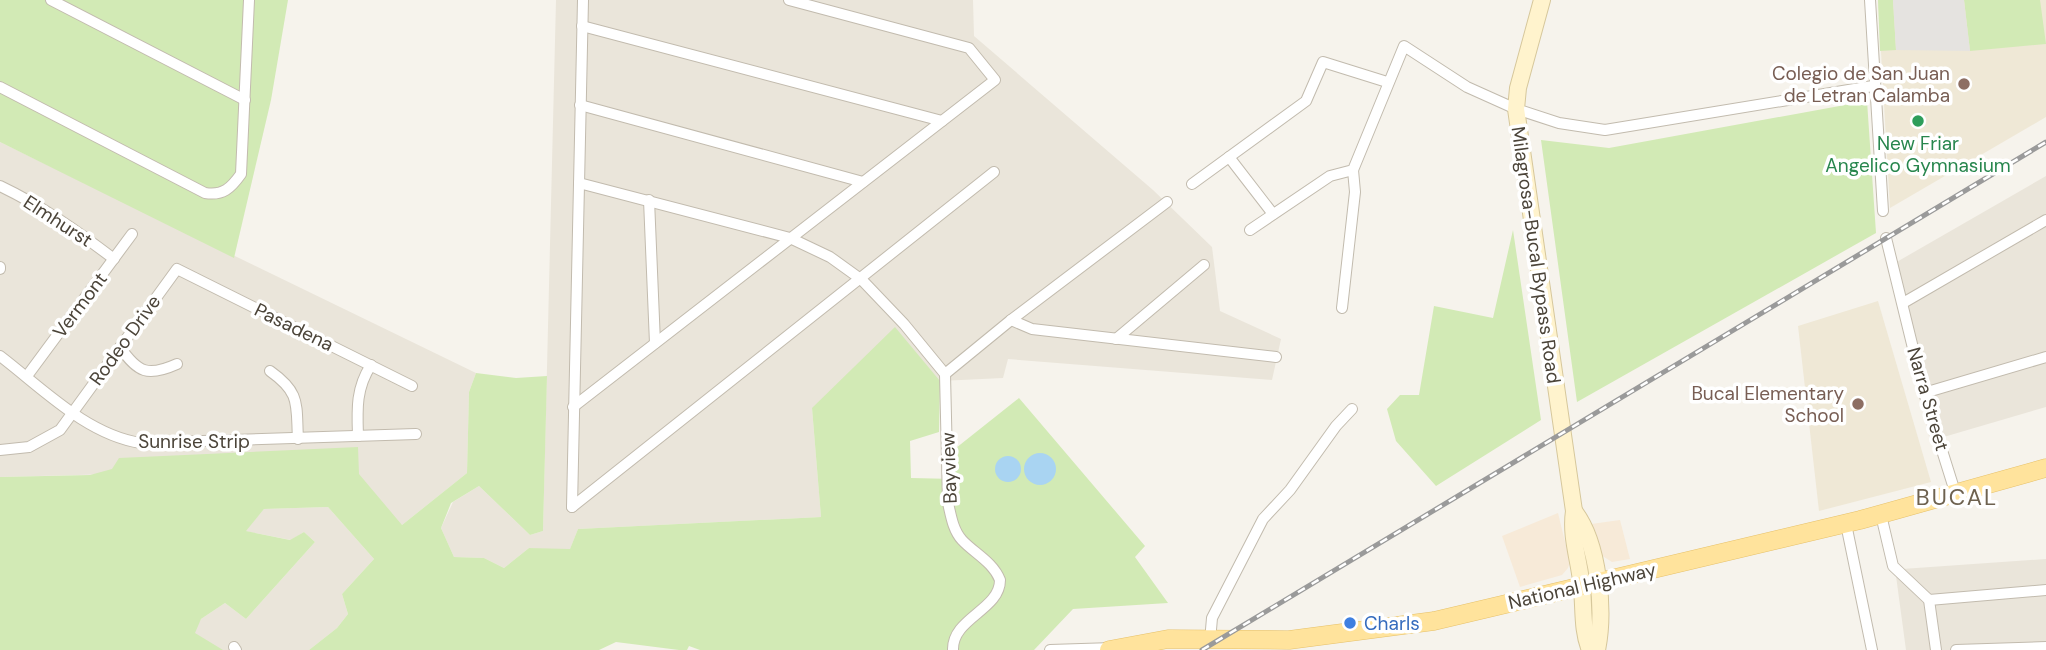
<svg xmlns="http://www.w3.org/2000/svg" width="2046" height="650" font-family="'DM Sans',sans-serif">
<rect width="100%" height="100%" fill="#f6f3ec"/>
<g fill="#eae5da">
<polygon points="556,0 973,0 974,36 1153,190 1212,247 1220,311 1281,339 1272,380 1008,359 1003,378 940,381 812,408 821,517 578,529 569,552 529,548 504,568 484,558 454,557 441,528 453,502 479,486 530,535 543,531"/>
<polygon points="0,142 476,373 469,392 467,473 402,525 234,471 0,477"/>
<polygon points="2046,176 2046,407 1930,441 1888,267"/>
<polygon points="328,507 374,559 342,594 348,614 337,628 309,650 182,650 201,619 225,603 246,619 315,542 304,532 291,540 245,531 264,509"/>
<polygon points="1879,524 1896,564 1902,569 2046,559 2046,650 1906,650 1896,576 1890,570"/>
</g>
<g fill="#f7ead8">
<polygon points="1558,513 1570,562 1568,568 1562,575 1520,587 1502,536"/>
<polygon points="1620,520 1630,559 1612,562 1598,553 1591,524"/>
</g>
<g fill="#efe8d6">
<polygon points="1878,0 2046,0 2046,117 1890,208"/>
<polygon points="1878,301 1931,482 1819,511 1798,326"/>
</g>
<g fill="#d2eab5">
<polygon points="0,0 288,0 271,100 234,258 0,142"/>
<polygon points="1878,0 1893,0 1896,50 1880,51"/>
<polygon points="1964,0 2040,0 2046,44 1970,51"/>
<polygon points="1867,101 1876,233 1577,402 1541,140 1609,148"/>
<polygon points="1513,230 1541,420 1436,486 1396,441 1387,409 1400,395 1419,395 1434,306 1493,318"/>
<polygon points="895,327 940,381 939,432 910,441 911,478 955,479 956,448 1019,398 1145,546 1135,557 1168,603 1073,609 1034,650 700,650 689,646 687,650 679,650 616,642 599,650 309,650 337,628 348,614 342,594 374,559 328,507 264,509 246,531 290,540 304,532 315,542 246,619 225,603 201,619 195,633 223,650 0,650 0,477 90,475 112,469 119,458 358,447 359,474 402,525 467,473 469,392 476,373 516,378 547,376 543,531 530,535 479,486 451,503 441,528 454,557 484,558 504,568 529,548 570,549 578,529 821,517 812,408"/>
</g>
<polygon fill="#e5e3e0" points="1893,0 1964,0 1970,51 1896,50"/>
<g fill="#a9d4f2">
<circle cx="1040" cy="469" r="16"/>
<circle cx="1008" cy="469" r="13"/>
</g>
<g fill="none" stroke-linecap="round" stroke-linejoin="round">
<defs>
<g id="minor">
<polyline points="51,0 245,100"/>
<polyline points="1870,0 1883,211"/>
<polyline points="582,26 942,121"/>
<path d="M 0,87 L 205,193 C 223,196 231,188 241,174 L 249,0"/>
<polyline points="580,105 863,182"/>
<polyline points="1229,157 1273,214"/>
<polyline points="579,183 790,238 830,257 862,280 904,324 945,374"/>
<polyline points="1192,184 1306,101 1323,62 1387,82"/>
<path d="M 0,186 C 42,206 77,231 114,259"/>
<polyline points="649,200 655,343"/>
<polyline points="1250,230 1330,176 1353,170 1404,46 1467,87 1516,109 1559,123 1605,130 1873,86"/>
<polyline points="1886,238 1924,393 1956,495"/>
<polyline points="0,267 0,269"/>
<polyline points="1903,303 2046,220"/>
<polyline points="1342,308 1355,192 1353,170"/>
<polyline points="1011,320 1032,329 1276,357"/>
<polyline points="1116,339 1204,265"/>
<path d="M 120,347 C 138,373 148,377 177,364"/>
<path d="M 0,356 C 42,388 87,435 141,443 L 416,434"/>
<path d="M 270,371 C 301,393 296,404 298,439"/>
<path d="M 945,374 L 948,503 C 951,516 953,530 962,540 C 974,553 993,562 1000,580 C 1000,610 952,618 953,650"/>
<polyline points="945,374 1011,320 1167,202"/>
<polyline points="27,376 132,234"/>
<polyline points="1924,393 2046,357"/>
<polyline points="573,407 995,80 969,48 789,0"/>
<path d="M 358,436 C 357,409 356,388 371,365"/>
<polyline points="0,450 29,447 60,430 177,269 412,386"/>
<polyline points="572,507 994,172"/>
<polyline points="572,507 583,0"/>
<polyline points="1881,515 1893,566 1929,600 1936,650"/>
<polyline points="1846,524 1872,650"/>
<polyline points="1929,600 2046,590"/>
<polyline points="1210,641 1212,618 1263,519 1290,490 1336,426 1352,409"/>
<polyline points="234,647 236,650"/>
<polyline points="1050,650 1113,648"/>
<polyline points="1956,650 2046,647"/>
</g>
<g id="secondary">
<path d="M 1542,0 L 1518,88 L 1516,109 L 1574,511 C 1570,538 1580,562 1582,589 C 1584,609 1582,631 1590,650"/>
<path d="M 1574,511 C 1599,543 1605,611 1597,650"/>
</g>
<polyline id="primary" points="1109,650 1168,639 1289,640 1434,621 1860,520 2046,468"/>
</defs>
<use href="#minor" stroke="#c2bbae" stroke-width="12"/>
<use href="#secondary" stroke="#d6c79b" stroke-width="18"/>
<use href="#primary" stroke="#e6c16a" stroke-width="19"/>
<use href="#minor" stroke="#fff" stroke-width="10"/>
<use href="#secondary" stroke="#fff3cd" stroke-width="16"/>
<use href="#primary" stroke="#ffe39c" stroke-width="18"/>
<defs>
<polyline id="rail" points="1202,650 2046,142"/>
</defs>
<use href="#rail" stroke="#9a9a9a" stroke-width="5"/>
<use href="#rail" stroke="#fff" stroke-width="2.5" stroke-dasharray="8" stroke-linecap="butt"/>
</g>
<g fill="#8d6e63" stroke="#fff" stroke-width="2.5">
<circle cx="1964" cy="84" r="7"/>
<circle cx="1858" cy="404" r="7"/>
</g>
<circle fill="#2e9e5b" stroke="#fff" stroke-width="2.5" cx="1918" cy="121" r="7"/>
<circle fill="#3f7fe0" stroke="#fff" stroke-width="2.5" cx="1350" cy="623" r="7"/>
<g text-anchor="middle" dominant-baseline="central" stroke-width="7" stroke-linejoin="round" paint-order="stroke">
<g font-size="19" fill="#785e54" stroke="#fff" text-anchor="end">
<text x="1950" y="73">Colegio de San Juan<tspan x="1950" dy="22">de Letran Calamba</tspan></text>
<text x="1844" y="393">Bucal Elementary<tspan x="1844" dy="22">School</tspan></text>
</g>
<g font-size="19" fill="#27864d" stroke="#fff">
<text x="1918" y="143">New Friar<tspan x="1918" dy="22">Angelico Gymnasium</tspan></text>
</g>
<g font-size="19" fill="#4b4439" stroke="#fff">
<text transform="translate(58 221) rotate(33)">Elmhurst</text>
<text transform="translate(1536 255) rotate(82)">Milagrosa-Bucal Bypass Road</text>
<text transform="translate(80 305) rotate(-53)">Vermont</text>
<text transform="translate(294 327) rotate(26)">Pasadena</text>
<text transform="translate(125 340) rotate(-54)">Rodeo Drive</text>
<text transform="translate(1928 399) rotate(74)">Narra Street</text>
<text x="194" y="441">Sunrise Strip</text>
<text transform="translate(949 468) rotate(-92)">Bayview</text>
<text transform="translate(1582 586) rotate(-13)">National Highway</text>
</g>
<g font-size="19" fill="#366cbe" stroke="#fff" text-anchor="start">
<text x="1364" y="623">Charls</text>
</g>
<g font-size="23" letter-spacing="2" fill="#6e6250" stroke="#fff">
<text x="1957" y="497">BUCAL</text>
</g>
</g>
</svg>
